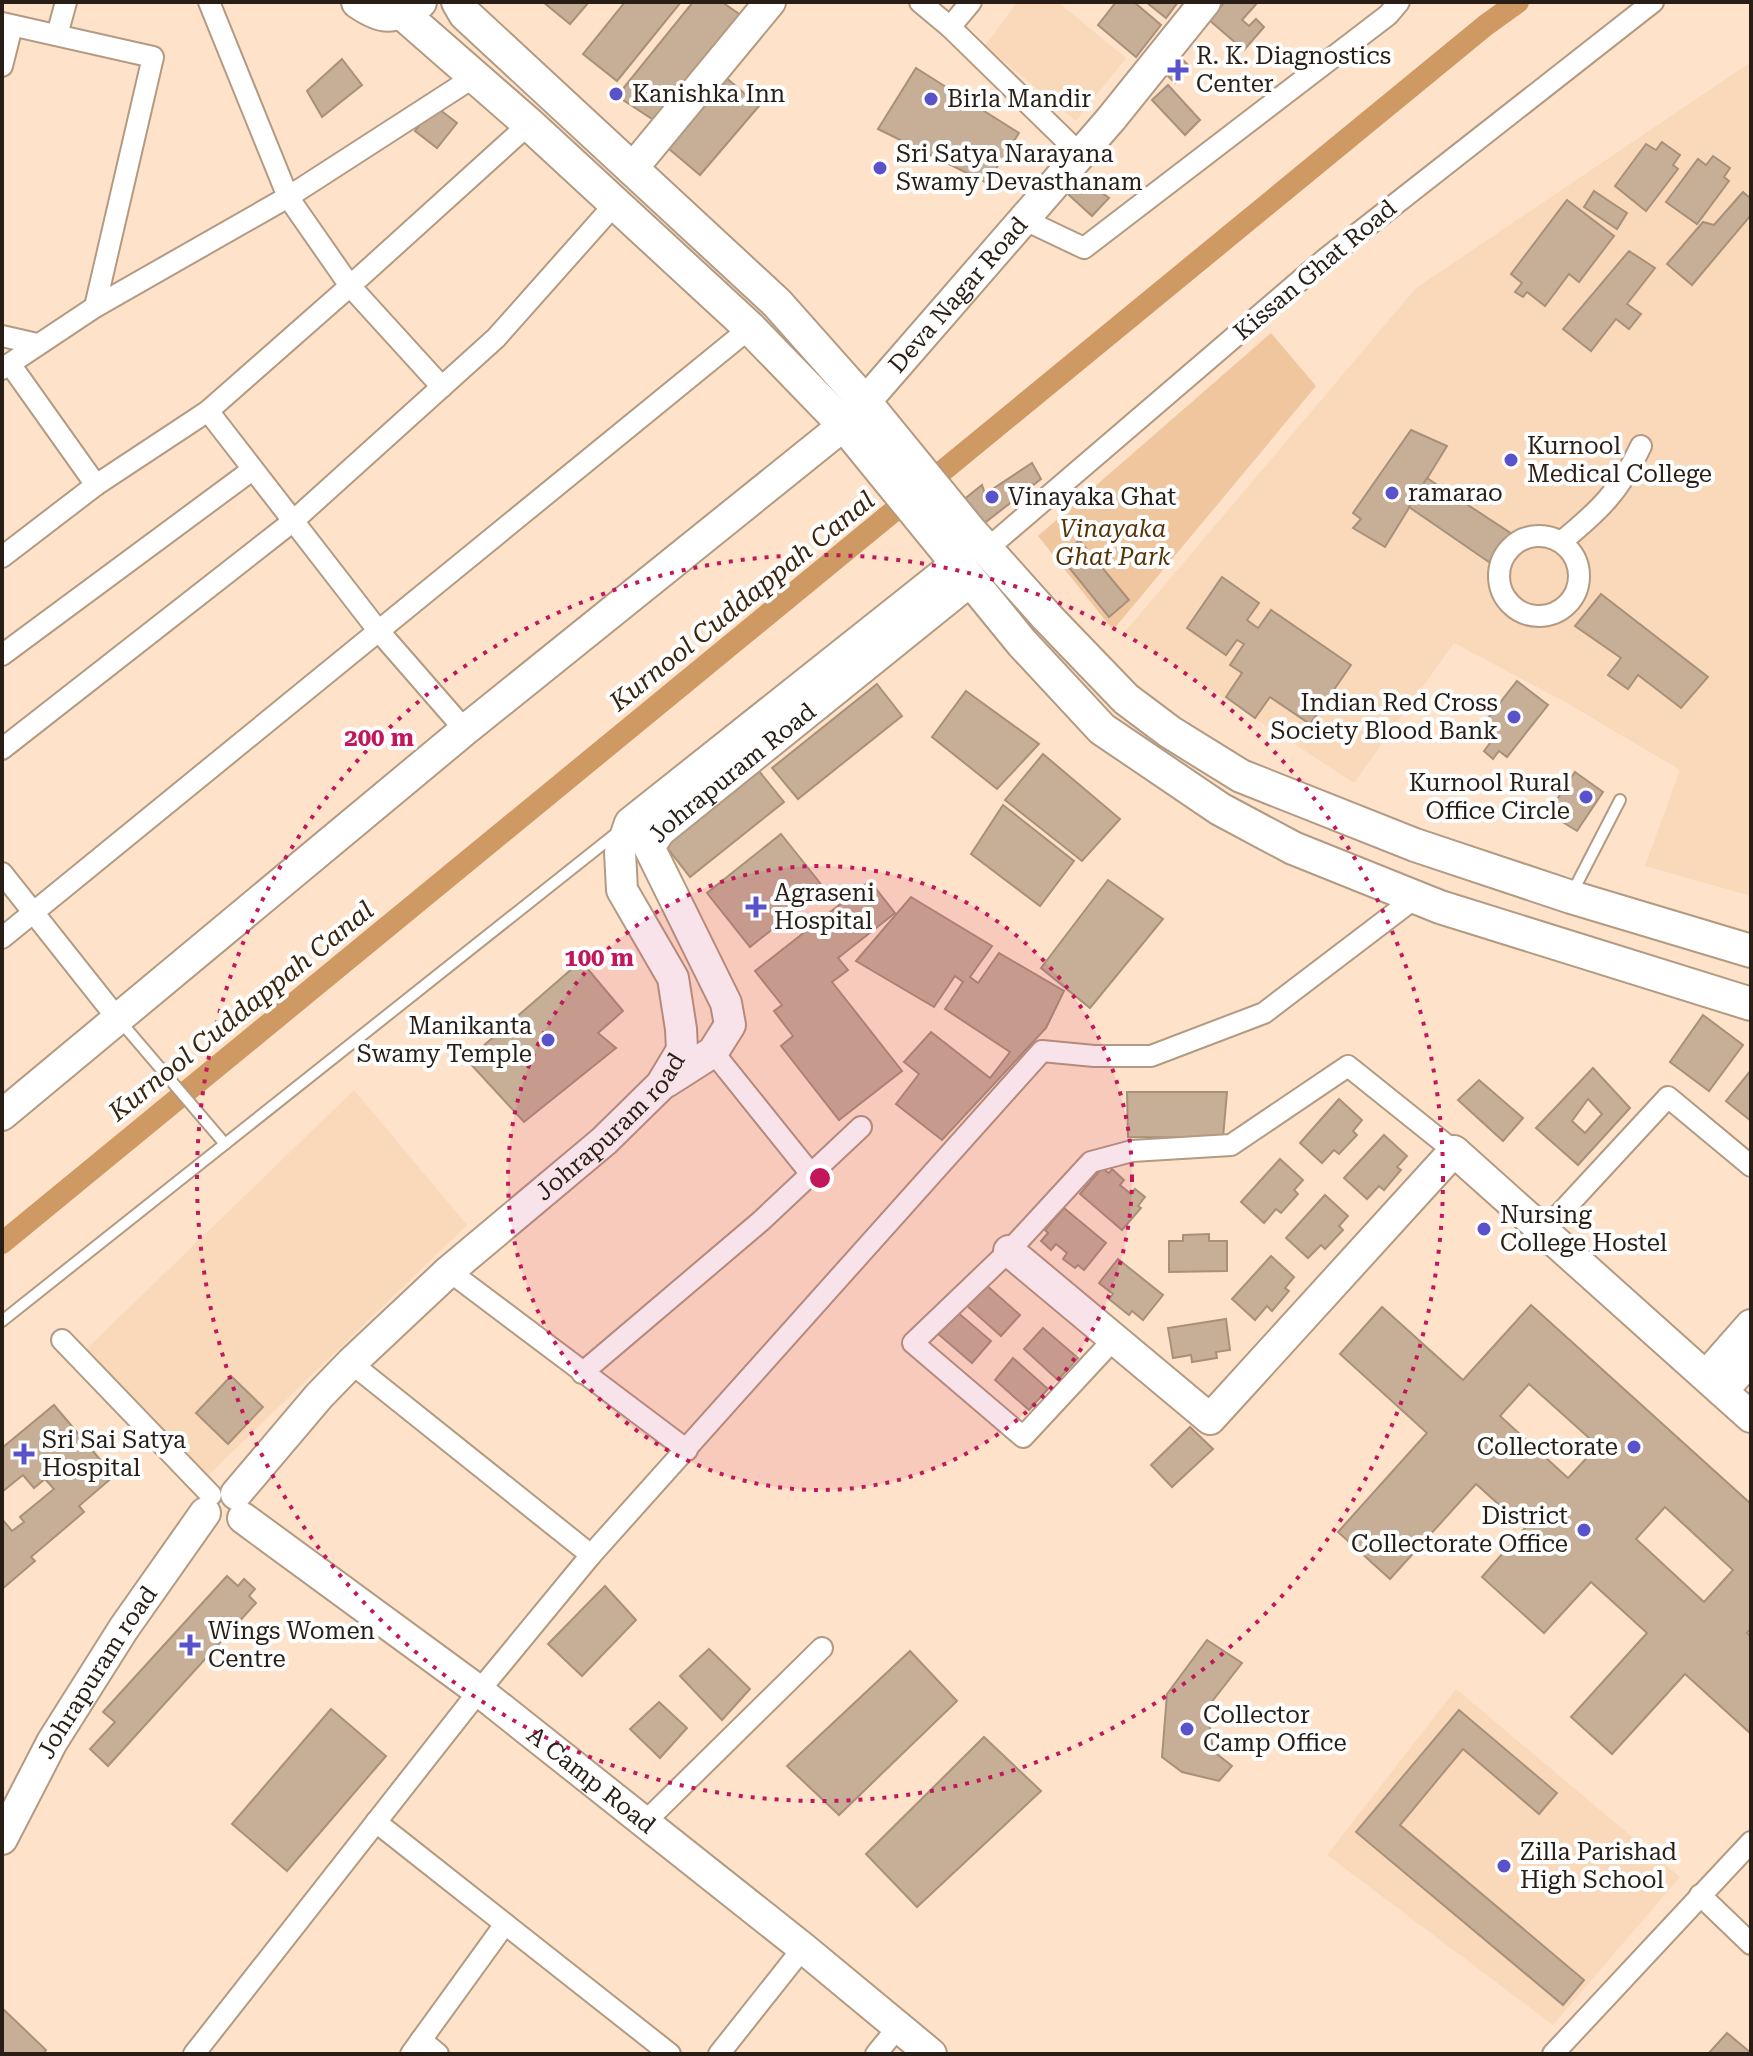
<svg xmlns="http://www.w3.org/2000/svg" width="1753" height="2056" font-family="'Roboto Serif',serif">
<rect width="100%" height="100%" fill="#fee3ca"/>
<g fill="#f9d9ba">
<polygon points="1017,2 1058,2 1126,58 1076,121 985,46"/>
<polygon points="1751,62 1751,896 1645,866 1680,770 1567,703 1454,643 1354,783 1124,633 1416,288"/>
<polygon points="354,1090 467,1225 196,1487 72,1363"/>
<polygon points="1456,1689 1680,1877 1553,2025 1327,1855"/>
</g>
<polygon fill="#efc69d" points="1271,333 1316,386 1113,630 1038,536"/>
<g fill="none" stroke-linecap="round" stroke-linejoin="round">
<polyline stroke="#ce9963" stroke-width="22" points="2,1243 1486,25 1518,2"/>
</g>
<g fill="#c7ae96" stroke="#a99079" stroke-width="2" fill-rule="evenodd">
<polygon points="543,2 589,2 570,24"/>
<polygon points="625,2 681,2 617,81 583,54"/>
<polygon points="693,2 722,2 742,16 655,121 617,96"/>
<polygon points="1116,2 1134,2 1161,25 1136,57 1098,25"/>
<polygon points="1146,2 1178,2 1166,18"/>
<polygon points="1225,2 1258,2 1242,20 1249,26 1256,19 1264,27 1244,50 1209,20"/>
<polygon points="1180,57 1190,67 1175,83 1165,73"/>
<polygon points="342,59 362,85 322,117 307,91"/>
<polygon points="916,68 1019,133 987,183 878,129"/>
<polygon points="723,75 759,106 700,175 663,144"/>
<polygon points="1168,85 1200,120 1185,135 1152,100"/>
<polygon points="435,106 457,123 437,148 415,131"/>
<polygon points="1662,142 1680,155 1673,165 1678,169 1646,211 1615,186 1646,144 1656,150"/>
<polygon points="1713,156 1730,168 1724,177 1729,181 1697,224 1666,202 1698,159 1706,165"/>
<polygon points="1076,185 1086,192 1095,188 1109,198 1092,216 1069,195"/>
<polygon points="1594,191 1627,213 1617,229 1584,207"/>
<polygon points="1743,192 1751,199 1751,215 1692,285 1667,264 1703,222 1714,225"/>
<polygon points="1567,200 1614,236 1579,282 1569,274 1545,306 1527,292 1523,297 1515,292 1522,283 1511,274"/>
<polygon points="1629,251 1655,268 1627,304 1641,314 1629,329 1616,319 1591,351 1563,329"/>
<polygon points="1411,430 1447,446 1385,547 1353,528 1361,519 1353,513"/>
<polygon points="1032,463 1041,479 982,525 962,501 982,485 985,494"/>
<polygon points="1427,478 1521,540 1503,557 1499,569 1409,507"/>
<polygon points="1079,540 1129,600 1109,617 1063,560"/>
<polygon points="1222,577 1259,603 1247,620 1258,628 1271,610 1351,665 1310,724 1270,697 1255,718 1226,697 1242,673 1230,665 1244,644 1237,640 1226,655 1187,628"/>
<polygon points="1601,594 1708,677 1681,708 1638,675 1628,689 1608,675 1621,658 1575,626"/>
<polygon points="1517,681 1548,705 1507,757 1499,751 1493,759 1484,751 1493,739 1480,728"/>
<polygon points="877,684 902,716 798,799 772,768"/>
<polygon points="966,691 1039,744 997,789 932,737"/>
<polygon points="1043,754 1120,819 1082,861 1005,800"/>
<polygon points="759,771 784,802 690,877 665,845"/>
<polygon points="1575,772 1603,792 1577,831 1548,813"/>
<polygon points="1003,805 1074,861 1040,906 971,854"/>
<polygon points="781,834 824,888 750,947 707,893"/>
<polygon points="1108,880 1163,919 1090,1008 1041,968"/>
<polygon points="870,881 895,913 838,958 848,970 832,982 902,1071 839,1120 781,1046 793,1036 774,1011 782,1005 755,971"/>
<polygon points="911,897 992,946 970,977 978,983 999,953 1064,991 1046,1028 942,1140 896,1104 919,1074 904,1062 931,1032 990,1078 1010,1052 945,1009 963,982 955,976 934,1007 856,961"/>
<polygon points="581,961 623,1011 598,1033 616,1048 524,1122 467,1060"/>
<polygon points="1703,1015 1743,1045 1709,1091 1670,1062"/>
<path d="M 1593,1068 L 1630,1108 L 1578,1165 L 1536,1128 ZM 1588,1099 L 1602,1114 L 1585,1133 L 1572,1121 Z"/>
<polygon points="1751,1070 1751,1121 1726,1101"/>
<polygon points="1479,1080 1523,1118 1503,1141 1458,1100"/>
<polygon points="1127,1092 1227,1092 1223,1138 1128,1137"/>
<polygon points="1339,1099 1362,1120 1353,1131 1357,1135 1339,1154 1334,1150 1322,1163 1300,1143"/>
<polygon points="1384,1135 1407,1156 1397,1167 1401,1170 1384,1190 1379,1186 1367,1199 1344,1178"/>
<polygon points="1280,1159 1303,1180 1294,1190 1298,1194 1281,1213 1276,1209 1264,1223 1241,1202"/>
<polygon points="1102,1168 1109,1173 1112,1169 1124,1180 1120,1185 1131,1194 1135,1189 1145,1197 1138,1206 1141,1208 1122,1230 1080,1194"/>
<polygon points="1325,1195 1348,1216 1339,1226 1343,1230 1325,1249 1321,1245 1308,1258 1286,1238"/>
<polygon points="1064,1208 1106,1243 1084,1270 1078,1265 1075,1268 1063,1259 1067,1253 1056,1244 1051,1250 1041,1241 1048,1233 1045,1230"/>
<polygon points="1209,1234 1209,1241 1227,1241 1227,1271 1169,1272 1169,1241 1183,1241 1183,1235"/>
<polygon points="1271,1256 1294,1277 1285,1288 1289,1291 1272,1311 1267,1306 1255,1320 1232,1299"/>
<polygon points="1118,1259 1163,1295 1143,1320 1132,1311 1129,1315 1109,1299 1113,1294 1099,1283"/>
<polygon points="985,1284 1020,1315 1001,1336 966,1305"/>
<path d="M 1531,1305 L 1751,1504 L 1751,1628 L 1747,1633 L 1751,1637 L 1751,1734 L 1685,1674 L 1612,1754 L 1571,1717 L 1647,1633 L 1591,1582 L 1544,1633 L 1482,1577 L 1525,1528 L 1476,1484 L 1390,1579 L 1338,1532 L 1427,1433 L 1340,1354 L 1382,1307 L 1463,1380 ZM 1529,1384 L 1598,1446 L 1568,1478 L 1500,1416 ZM 1665,1507 L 1733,1570 L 1704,1602 L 1636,1539 Z"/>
<polygon points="956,1311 991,1341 972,1363 937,1333"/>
<polygon points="1226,1319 1230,1350 1216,1352 1217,1358 1192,1362 1191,1355 1173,1358 1168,1328"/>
<polygon points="1043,1328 1078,1358 1058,1380 1024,1349"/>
<polygon points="1013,1358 1048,1389 1029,1410 995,1380"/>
<polygon points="231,1376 263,1407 228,1444 196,1413"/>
<polygon points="54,1405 114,1476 79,1506 84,1512 31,1557 35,1561 2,1589 2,1519 12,1531 24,1522 20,1517 54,1489 45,1479 34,1488 23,1475 2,1492 2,1448"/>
<polygon points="1190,1427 1213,1449 1172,1487 1151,1465"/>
<polygon points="227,1576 238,1586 244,1579 255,1589 249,1596 256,1603 108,1766 90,1749 115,1722 103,1712"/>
<polygon points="605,1586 636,1620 582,1676 548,1644"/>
<polygon points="1207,1640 1242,1663 1207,1708 1213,1751 1232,1766 1219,1781 1182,1772 1162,1757 1167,1694"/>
<polygon points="709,1649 750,1689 722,1720 680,1676"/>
<polygon points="910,1651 957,1701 839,1815 787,1766"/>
<polygon points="659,1702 687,1728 660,1758 630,1729"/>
<polygon points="331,1709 386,1756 287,1871 232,1824"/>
<polygon points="1459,1710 1557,1793 1539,1814 1463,1749 1400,1825 1584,1980 1563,2005 1356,1832"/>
<polygon points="984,1737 1041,1791 917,1907 866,1854"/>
<polygon points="2,2008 46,2050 43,2054 2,2054"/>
<polygon points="1727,2033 1751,2053 1751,2054 1708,2054"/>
</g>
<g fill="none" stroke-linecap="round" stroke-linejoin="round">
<defs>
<g id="lane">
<polyline points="1571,895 1620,800"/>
<polyline points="120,1021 225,1144"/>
<polyline points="2,1321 618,832"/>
</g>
<g id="street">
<polyline points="209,2 288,197 350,286 442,387"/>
<polyline points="920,2 950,27 1081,155"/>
<polyline points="2,23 153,57 95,307"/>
<polyline points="950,27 971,2"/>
<polyline points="57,35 66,2"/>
<polyline points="2,66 12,26"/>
<polyline points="1025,220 1084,248 1388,15 1399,2"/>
<polyline points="2,336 37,344"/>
<polyline points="10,364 96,485"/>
<polyline points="2,369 95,307 288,197 474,77"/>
<polyline points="208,411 377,629 465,730"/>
<circle cx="1539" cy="576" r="40"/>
<path d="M 1561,542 C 1599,511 1620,491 1641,446"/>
<polyline points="987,549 1324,260 1653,2"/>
<polyline points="2,557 96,485 208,411 350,286 529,124"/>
<polyline points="2,655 252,470"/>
<polyline points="2,749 292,522 496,338 615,204"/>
<polyline points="2,873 117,1018"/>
<polyline points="2,938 750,328"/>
<polyline points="713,1052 811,1174"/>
<polyline points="1544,1231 1668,1097 1751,1166"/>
<polyline points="449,1271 687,1450"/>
<polyline points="1114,1339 1023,1437 913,1343 1009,1251 1091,1162 1132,1151 1231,1145 1348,1066 1454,1151"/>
<polyline points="62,1340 211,1495"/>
<polyline points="351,1363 591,1555"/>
<polyline points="582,1373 761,1221 861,1127"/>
<polyline points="376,1822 670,2054"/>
<polyline points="644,1823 822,1648"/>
<polyline points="1700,1895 1751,1944"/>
<polyline points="421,2040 438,2054"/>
<polyline points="194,2054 479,1691 591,1555 1042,1051 1094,1056 1151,1056 1264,1013 1415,898"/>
<polyline points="411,2054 505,1924"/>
<polyline points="719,2054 803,1948"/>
<polyline points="876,2054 899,2026"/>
<polyline points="1553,2054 1751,1842"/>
</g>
<g id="secondary">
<polyline points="632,169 770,2"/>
<path id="s1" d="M 865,402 L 1111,119 L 1205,2"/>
<path id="s2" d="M 666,1082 L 713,1052 L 730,1025 L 726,1003 L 649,847 L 660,831 L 970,581"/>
<polyline points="2,1115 465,730 844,425"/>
<polyline points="1009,1251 1210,1419 1454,1151 1751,1417"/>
<polyline points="1707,1375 1751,1325"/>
<polyline points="1722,1391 1751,1359"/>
<path id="s3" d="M 236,1494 L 319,1396 L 351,1363 L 449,1271 L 604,1141 L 661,1085 L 682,1050 L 681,1029 L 673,978 L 622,890 L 620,852 L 630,823 L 956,564"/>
<path id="s4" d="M 243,1518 L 479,1691 L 803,1948 L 931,2054"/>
<path id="s5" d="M 2,1839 L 52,1742 L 124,1628 L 205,1513"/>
</g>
<g id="primary">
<path d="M 358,2 C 384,20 394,18 420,2"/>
<polyline points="458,2 465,14 777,303 865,402 971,532 1047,617 1126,699 1170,732 1241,776 1415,845 1571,897 1751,951"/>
<polyline points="402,13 529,124 750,328 844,425 1022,643 1102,729 1220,809 1293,848 1440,907 1751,1004"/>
</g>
</defs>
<use href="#lane" stroke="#b39a82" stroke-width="14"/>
<use href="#street" stroke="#b39a82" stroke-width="24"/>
<use href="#secondary" stroke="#b39a82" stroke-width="34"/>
<use href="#primary" stroke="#b39a82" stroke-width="36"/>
<use href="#lane" stroke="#fff" stroke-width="10"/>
<use href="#street" stroke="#fff" stroke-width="20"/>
<use href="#secondary" stroke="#fff" stroke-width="30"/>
<use href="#primary" stroke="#fff" stroke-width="32"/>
</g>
<circle cx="820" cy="1178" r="312" fill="#c2185b" fill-opacity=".12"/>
<g fill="none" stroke="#c2185b" stroke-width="4" stroke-dasharray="4 8">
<circle cx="820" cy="1178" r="312"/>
<circle cx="820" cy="1178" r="623"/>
</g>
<g fill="#5952ca" stroke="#fff" stroke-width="3">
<path d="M1174 58h8v8h8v8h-8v8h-8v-8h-8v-8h8z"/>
<circle cx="616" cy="94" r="8"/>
<circle cx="931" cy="99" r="8"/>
<circle cx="880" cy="168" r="8"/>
<circle cx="1511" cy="460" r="8"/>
<circle cx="1392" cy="493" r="8"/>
<circle cx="992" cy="497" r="8"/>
<circle cx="1514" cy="717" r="8"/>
<circle cx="1586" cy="797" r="8"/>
<path d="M752 895h8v8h8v8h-8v8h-8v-8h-8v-8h8z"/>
<circle cx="548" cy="1040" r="8"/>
<circle cx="1484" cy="1229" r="8"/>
<circle cx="1634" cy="1447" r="8"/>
<path d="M20 1442h8v8h8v8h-8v8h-8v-8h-8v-8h8z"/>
<circle cx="1584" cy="1530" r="8"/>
<path d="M186 1633h8v8h8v8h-8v8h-8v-8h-8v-8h8z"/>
<circle cx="1187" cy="1729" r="8"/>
<circle cx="1504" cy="1866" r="8"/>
</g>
<g text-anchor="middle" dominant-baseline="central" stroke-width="8" stroke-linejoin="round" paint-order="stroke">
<g font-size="24" fill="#281e15" stroke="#fff" text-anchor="start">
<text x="1196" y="56">R. K. Diagnostics<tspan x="1196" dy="28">Center</tspan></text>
<text x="632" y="94">Kanishka Inn</text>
<text x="947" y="99">Birla Mandir</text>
<text x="896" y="154">Sri Satya Narayana<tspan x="896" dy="28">Swamy Devasthanam</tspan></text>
<text x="1527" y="446">Kurnool<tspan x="1527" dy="28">Medical College</tspan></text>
<text x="1408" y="493">ramarao</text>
<text x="1008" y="497">Vinayaka Ghat</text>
<text x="1498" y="703" text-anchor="end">Indian Red Cross<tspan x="1498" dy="28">Society Blood Bank</tspan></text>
<text x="1570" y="783" text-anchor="end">Kurnool Rural<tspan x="1570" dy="28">Office Circle</tspan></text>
<text x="774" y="893">Agraseni<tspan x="774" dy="28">Hospital</tspan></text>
<text x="532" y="1026" text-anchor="end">Manikanta<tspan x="532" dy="28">Swamy Temple</tspan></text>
<text x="1500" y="1215">Nursing<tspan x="1500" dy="28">College Hostel</tspan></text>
<text x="42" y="1440">Sri Sai Satya<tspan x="42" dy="28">Hospital</tspan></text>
<text x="1618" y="1447" text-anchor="end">Collectorate</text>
<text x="1568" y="1516" text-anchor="end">District<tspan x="1568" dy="28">Collectorate Office</tspan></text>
<text x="208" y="1631">Wings Women<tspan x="208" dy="28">Centre</tspan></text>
<text x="1203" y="1715">Collector<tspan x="1203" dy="28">Camp Office</tspan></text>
<text x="1520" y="1852">Zilla Parishad<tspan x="1520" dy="28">High School</tspan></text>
</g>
<g font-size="24" fill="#281e15" stroke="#fff">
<text transform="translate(1315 270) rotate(-40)">Kissan Ghat Road</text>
<text stroke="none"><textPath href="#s1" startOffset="142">Deva Nagar Road</textPath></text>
<text stroke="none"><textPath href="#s2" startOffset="396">Johrapuram Road</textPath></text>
<text stroke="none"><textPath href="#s3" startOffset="526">Johrapuram road</textPath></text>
<text stroke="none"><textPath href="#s5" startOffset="192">Johrapuram road</textPath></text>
<text stroke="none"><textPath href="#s4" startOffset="436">A Camp Road</textPath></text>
</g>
<g font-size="24" font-style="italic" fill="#563307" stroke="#fff">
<text x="1113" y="529">Vinayaka<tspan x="1113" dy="28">Ghat Park</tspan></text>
</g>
<g font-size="26" font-style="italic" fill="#3b250d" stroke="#fff">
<text transform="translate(742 601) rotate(-39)">Kurnool Cuddappah Canal</text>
<text transform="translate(241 1011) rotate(-39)">Kurnool Cuddappah Canal</text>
</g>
</g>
<circle cx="820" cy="1178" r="12" fill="#c2185b" stroke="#fff" stroke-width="4"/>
<g font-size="24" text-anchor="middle" font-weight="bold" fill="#c2185b" stroke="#fff" stroke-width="8" stroke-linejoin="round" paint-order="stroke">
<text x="379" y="746">200 m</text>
<text x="599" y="966">100 m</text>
</g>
<rect width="1753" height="2056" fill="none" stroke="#281e15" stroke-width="8"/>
</svg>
